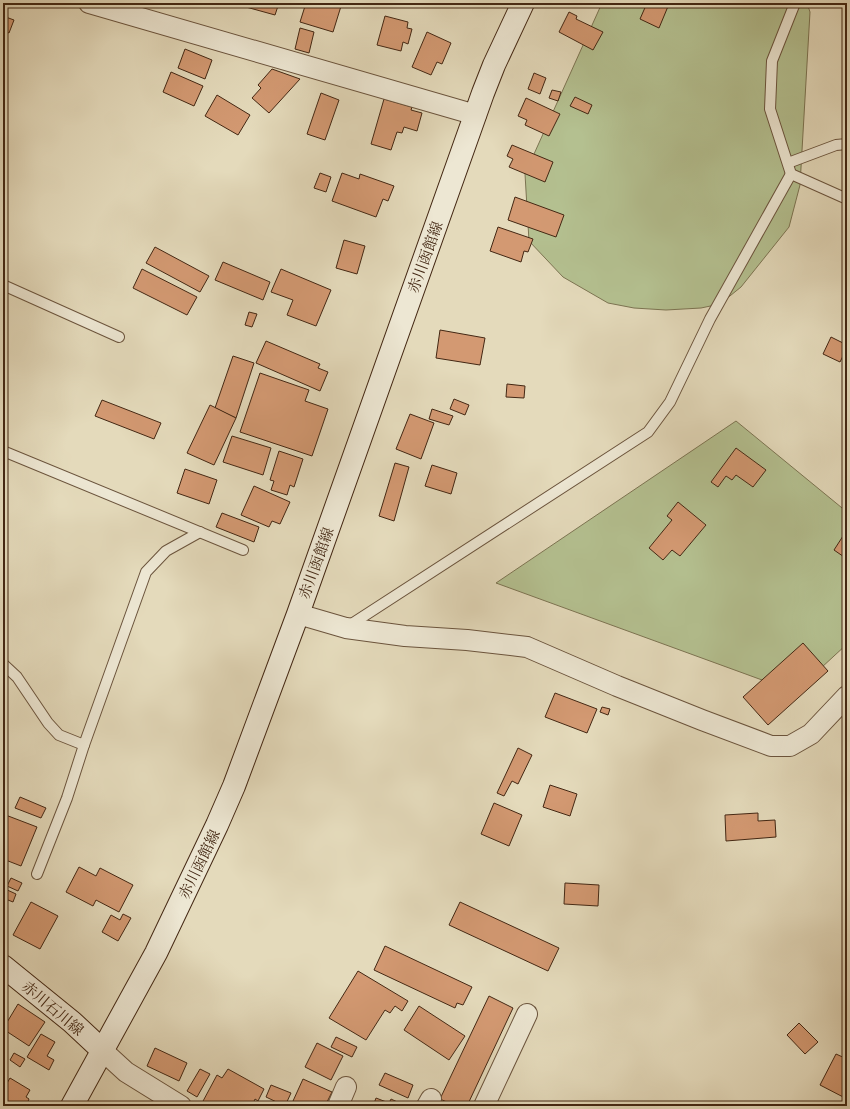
<svg xmlns="http://www.w3.org/2000/svg" width="850" height="1109" font-family="'EB Garamond','Noto Serif JP',serif">
<rect width="100%" height="100%" fill="#e4dabb"/>
<filter id="stains"><feTurbulence type="fractalNoise" baseFrequency=".005" numOctaves="4"/><feColorMatrix values="0 0 0 0 .2 0 0 0 0 .09 0 0 0 0 .02 0 0 0 .5 -.17"/></filter>
<radialGradient id="worn" r=".72"><stop offset=".6" stop-color="#630" stop-opacity="0"/><stop offset="1" stop-color="#630" stop-opacity=".3"/></radialGradient>
<g fill="#b4c090" stroke="#7c7452">
<polygon points="602,3 807,3 810,12 800,185 789,227 741,287 720,304 701,308 666,310 634,308 608,303 563,277 529,241 525,174"/>
<polygon points="736,421 847,512 847,644 795,692 496,583"/>
</g>
<g fill="#d39972" stroke="#432713">
<polygon points="247,3 279,3 275,15 246,7"/>
<polygon points="306,3 342,3 333,32 300,22"/>
<polygon points="647,3 666,3 669,4 659,28 640,19"/>
<polygon points="569,12 577,16 576,19 603,32 593,50 559,32"/>
<polygon points="3,16 14,20 9,33 3,30"/>
<polygon points="385,16 408,22 407,28 412,29 408,44 403,42 401,51 377,45"/>
<polygon points="300,28 314,32 309,53 295,49"/>
<polygon points="427,32 451,43 442,64 437,62 431,75 412,67"/>
<polygon points="185,49 212,60 205,79 178,68"/>
<polygon points="272,69 300,79 269,113 252,98 261,88 258,85"/>
<polygon points="171,72 203,86 194,106 163,92"/>
<polygon points="534,73 546,78 540,94 528,89"/>
<polygon points="552,90 561,92 558,101 549,98"/>
<polygon points="321,93 339,100 325,140 307,134"/>
<polygon points="217,95 250,115 238,135 205,116"/>
<polygon points="575,97 592,105 588,114 570,106"/>
<polygon points="526,98 560,114 549,136 525,125 527,120 518,116"/>
<polygon points="384,99 412,107 411,110 422,113 417,131 404,127 402,133 397,132 391,150 371,144"/>
<polygon points="512,145 553,162 545,182 509,167 513,159 507,156"/>
<polygon points="320,173 331,177 326,192 314,188"/>
<polygon points="342,173 359,179 360,174 394,186 388,201 383,199 376,217 332,201"/>
<polygon points="515,197 564,215 556,237 508,220"/>
<polygon points="498,227 533,239 528,252 524,251 521,262 490,251"/>
<polygon points="344,240 365,246 357,274 336,268"/>
<polygon points="155,247 209,276 200,292 146,263"/>
<polygon points="223,262 270,282 263,300 215,280"/>
<polygon points="142,269 197,297 187,315 133,288"/>
<polygon points="281,269 331,290 316,326 287,315 293,300 271,292"/>
<polygon points="249,312 257,314 252,327 245,325"/>
<polygon points="440,330 485,338 480,365 436,358"/>
<polygon points="831,337 847,345 847,348 840,362 823,354"/>
<polygon points="266,341 320,364 318,368 328,372 320,391 256,363"/>
<polygon points="233,356 254,363 236,418 215,408"/>
<polygon points="260,373 309,390 305,401 328,409 312,456 240,432"/>
<polygon points="507,384 525,386 524,398 506,397"/>
<polygon points="454,399 469,405 465,415 450,409"/>
<polygon points="102,400 161,423 154,439 95,416"/>
<polygon points="210,405 236,418 214,465 187,453"/>
<polygon points="432,409 453,416 449,425 429,419"/>
<polygon points="410,414 434,423 421,459 396,449"/>
<polygon points="232,436 271,448 263,475 223,462"/>
<polygon points="736,448 766,470 753,487 736,475 732,480 726,476 718,487 711,482"/>
<polygon points="279,451 303,459 294,487 290,485 287,495 271,490 274,481 270,480"/>
<polygon points="395,463 409,467 394,521 379,516"/>
<polygon points="432,465 457,473 451,494 425,486"/>
<polygon points="185,469 217,480 209,504 177,493"/>
<polygon points="254,486 290,502 280,524 272,521 269,527 241,515"/>
<polygon points="678,502 706,525 680,556 672,550 663,560 649,548 672,520 667,516"/>
<polygon points="222,513 259,527 254,542 216,527"/>
<polygon points="843,536 847,538 847,559 834,550"/>
<polygon points="803,643 828,671 768,725 743,697"/>
<polygon points="555,693 597,709 587,733 545,717"/>
<polygon points="602,707 610,709 608,715 600,712"/>
<polygon points="518,748 532,755 518,784 512,781 504,796 497,793"/>
<polygon points="550,785 577,794 570,816 543,807"/>
<polygon points="20,797 46,808 41,818 15,808"/>
<polygon points="494,803 522,815 509,846 481,834"/>
<polygon points="758,813 758,821 775,820 776,837 726,841 725,815"/>
<polygon points="3,814 37,827 21,866 3,859"/>
<polygon points="79,867 96,876 100,868 133,885 119,912 96,900 93,906 66,892"/>
<polygon points="11,878 22,883 18,891 7,886"/>
<polygon points="565,883 599,885 598,906 564,904"/>
<polygon points="3,888 16,894 13,902 3,898"/>
<polygon points="31,902 58,916 40,949 13,935"/>
<polygon points="460,902 559,948 548,971 449,925"/>
<polygon points="123,914 131,918 118,941 102,932 111,915 120,920"/>
<polygon points="385,946 472,987 463,1005 457,1003 455,1008 374,970"/>
<polygon points="358,971 408,1001 402,1011 395,1006 390,1013 385,1010 366,1040 329,1018"/>
<polygon points="489,996 513,1008 467,1106 456,1106 440,1099"/>
<polygon points="18,1004 45,1022 29,1046 3,1029"/>
<polygon points="419,1006 465,1036 449,1060 404,1030"/>
<polygon points="799,1023 818,1042 805,1054 787,1035"/>
<polygon points="41,1034 55,1042 47,1056 54,1060 49,1070 27,1057"/>
<polygon points="336,1037 357,1047 352,1057 331,1047"/>
<polygon points="317,1043 343,1056 331,1080 305,1067"/>
<polygon points="155,1048 187,1063 179,1081 147,1066"/>
<polygon points="14,1053 25,1059 20,1067 10,1060"/>
<polygon points="836,1054 847,1059 847,1099 820,1085"/>
<polygon points="200,1069 210,1074 197,1097 187,1091"/>
<polygon points="228,1069 264,1089 258,1101 255,1099 252,1106 234,1106 231,1104 229,1106 208,1106 202,1103 217,1075 222,1078"/>
<polygon points="385,1073 413,1085 408,1098 379,1085"/>
<polygon points="10,1078 30,1090 26,1097 29,1099 26,1106 3,1106 3,1090"/>
<polygon points="303,1079 332,1092 325,1106 303,1106 293,1101"/>
<polygon points="271,1085 291,1093 285,1106 266,1097"/>
<polygon points="376,1098 389,1103 391,1099 406,1106 373,1106"/>
</g>
<g fill="none" stroke-linecap="round" stroke-linejoin="round">
<defs>
<g id="lane">
<polyline points="788,163 836,145 847,144"/>
<polyline points="791,174 770,109 772,61 795,3"/>
<polyline points="3,285 119,337"/>
<polyline points="3,451 243,550"/>
<polyline points="347,627 648,432 670,402 710,319 791,174 847,199"/>
<polyline points="3,664 17,677 48,723 59,735 84,745"/>
<polyline points="37,874 67,798 84,745 146,572 166,551 200,532"/>
</g>
<g id="street">
<polyline points="89,3 476,115"/>
<polyline points="298,614 346,628 405,636 467,640 527,647 617,686 702,720 771,746 790,746 811,734 847,696"/>
<polyline points="102,1050 126,1072 181,1106"/>
<polyline points="338,1106 346,1087"/>
<polyline points="427,1106 431,1099"/>
<polyline points="484,1106 527,1014"/>
</g>
<g id="secondary">
<polyline points="3,966 72,1022 102,1050"/>
<polyline points="72,1106 156,953 217,825 234,786 298,614 483,93 494,65 523,3"/>
</g>
</defs>
<use href="#lane" stroke="#6b543d" stroke-width="12"/>
<use href="#street" stroke="#6b543d" stroke-width="22"/>
<use href="#secondary" stroke="#432713" stroke-width="24"/>
<use href="#lane" stroke="#ede7d3" stroke-width="10"/>
<use href="#street" stroke="#ede7d3" stroke-width="20"/>
<use href="#secondary" stroke="#ede7d3" stroke-width="22"/>
</g>
<g text-anchor="middle" dominant-baseline="central" stroke-width="3" stroke-linejoin="round" paint-order="stroke">
<g font-size="15" fill="#432713" stroke="#ede7d3">
<text transform="translate(425 257) rotate(-70)">赤川函館線</text>
<text transform="translate(316 563) rotate(-70)">赤川函館線</text>
<text transform="translate(199 864) rotate(-64)">赤川函館線</text>
<text transform="translate(53 1008) rotate(40)">赤川石川線</text>
</g>
</g>
<rect width="850" height="1109" fill="none" stroke="#e4dabb" stroke-width="16"/>
<rect x="4" y="4" width="842" height="1101" fill="none" stroke="#432713" stroke-width="2"/>
<rect x="8" y="8" width="834" height="1093" fill="none" stroke="#432713"/>
<rect width="100%" height="100%" filter="url(#stains)"/>
<rect width="100%" height="100%" fill="url(#worn)"/>
</svg>
